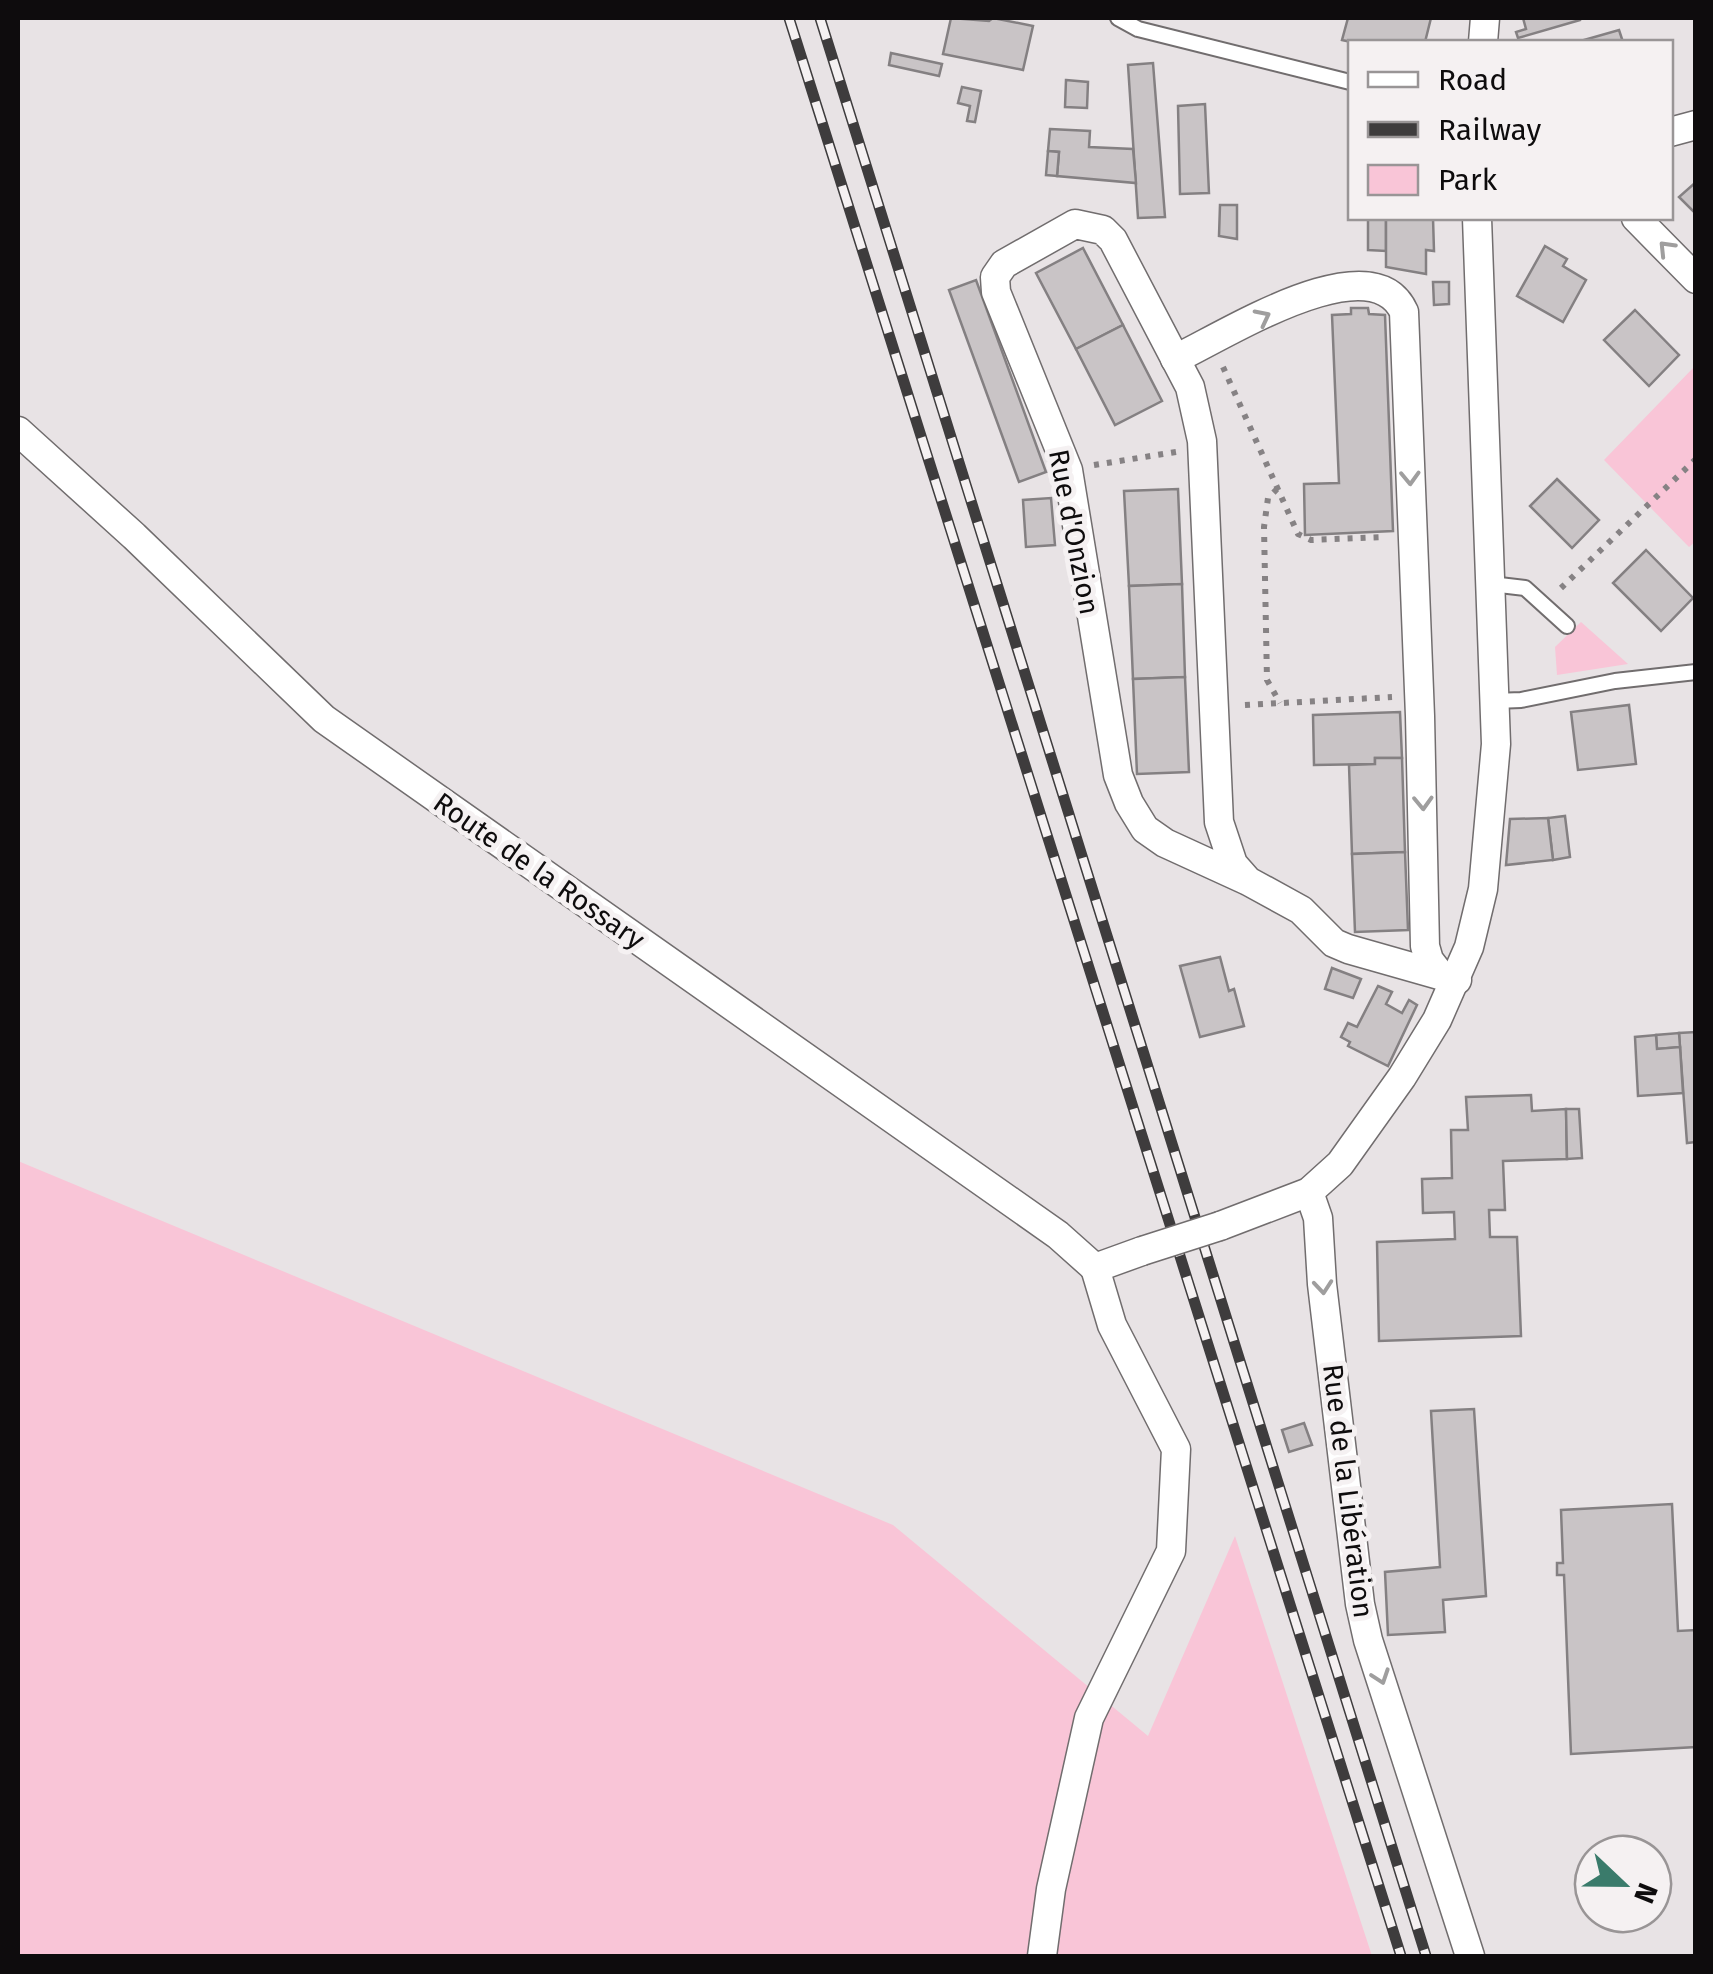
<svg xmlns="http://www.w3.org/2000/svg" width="1713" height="1974" font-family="'Fira Sans',sans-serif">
<rect width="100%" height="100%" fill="#e8e3e5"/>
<g fill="#f9c5d7">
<polygon points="1695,366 1696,541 1689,547 1604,460"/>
<polygon points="1581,622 1628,664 1557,675 1555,647"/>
<polygon points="18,1161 893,1525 1148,1736 1235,1536 1372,1956 18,1956"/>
</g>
<g fill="#c9c4c6" stroke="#848082" stroke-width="2.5">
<polygon points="951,18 989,21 993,18 1033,26 1023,70 943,54"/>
<polygon points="1348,18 1431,18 1425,42 1351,42 1342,40"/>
<polygon points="1523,18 1580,18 1580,20 1518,38 1516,32 1526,29"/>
<polygon points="1619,30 1623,42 1577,42"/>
<polygon points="891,53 942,64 939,76 889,65"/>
<polygon points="1153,63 1165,217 1138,218 1128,65"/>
<polygon points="1066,80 1088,82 1087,108 1065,107"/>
<polygon points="962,87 981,91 975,122 967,121 970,106 958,103"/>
<polygon points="1205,104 1209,193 1180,194 1178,106"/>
<polygon points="1050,129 1090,131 1089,147 1133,149 1136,183 1057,176 1059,152 1048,151"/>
<polygon points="1048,151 1059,152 1057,176 1046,175"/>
<polygon points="1696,182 1696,214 1679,197"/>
<polygon points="1220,205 1237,205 1237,239 1219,236"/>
<polygon points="1368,218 1386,218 1386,251 1368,250"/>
<polygon points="1386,218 1433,218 1434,251 1426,250 1426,274 1386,267"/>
<polygon points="1545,246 1567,259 1563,266 1586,280 1563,322 1517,296"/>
<polygon points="1083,248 1123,325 1076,349 1036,273"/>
<polygon points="976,280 1046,472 1019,482 949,290"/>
<polygon points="1433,282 1449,282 1449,304 1434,305"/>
<polygon points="1351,308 1368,308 1369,314 1385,315 1393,531 1305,535 1304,484 1339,483 1332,315 1351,314"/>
<polygon points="1635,310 1679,355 1649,386 1604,340"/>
<polygon points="1123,325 1162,401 1115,425 1076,349"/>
<polygon points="1557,479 1599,520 1572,548 1530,506"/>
<polygon points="1178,489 1182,584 1129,586 1124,491"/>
<polygon points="1051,498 1055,545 1026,547 1023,500"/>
<polygon points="1646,550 1693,598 1661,631 1613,583"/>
<polygon points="1182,584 1185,677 1133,679 1129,586"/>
<polygon points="1185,677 1189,772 1137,774 1133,679"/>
<polygon points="1629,705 1636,764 1578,770 1571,712"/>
<polygon points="1400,712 1402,758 1375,758 1375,764 1314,765 1313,715"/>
<polygon points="1375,758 1402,758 1405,852 1352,854 1349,765 1375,764"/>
<polygon points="1565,816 1570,857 1553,860 1548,818"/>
<polygon points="1548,818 1553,860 1506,865 1510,819"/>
<polygon points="1405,852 1408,930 1355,932 1352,854"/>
<polygon points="1220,957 1229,991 1234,989 1244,1026 1200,1037 1180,966"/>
<polygon points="1332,968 1361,979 1353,998 1325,989"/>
<polygon points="1378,986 1392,992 1386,1004 1402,1013 1409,1000 1417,1005 1388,1066 1348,1046 1350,1042 1341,1037 1348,1023 1357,1027"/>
<polygon points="1696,1032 1696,1142 1687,1143 1679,1033"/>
<polygon points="1679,1033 1680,1047 1657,1049 1656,1035"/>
<polygon points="1656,1035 1657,1049 1680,1047 1683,1093 1638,1096 1635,1037"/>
<polygon points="1531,1095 1532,1111 1566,1109 1567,1159 1503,1161 1505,1210 1489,1210 1490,1237 1517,1237 1521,1336 1379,1341 1377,1242 1455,1239 1454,1212 1423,1213 1422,1179 1452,1178 1451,1130 1468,1130 1466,1097"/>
<polygon points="1566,1109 1579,1109 1582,1158 1567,1159"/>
<polygon points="1474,1409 1486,1596 1443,1600 1445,1632 1388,1635 1385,1572 1440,1567 1431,1411"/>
<polygon points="1304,1423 1312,1445 1289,1452 1282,1430"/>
<polygon points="1672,1504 1678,1631 1696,1630 1696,1747 1571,1754 1564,1575 1557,1575 1557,1563 1563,1563 1561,1510"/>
</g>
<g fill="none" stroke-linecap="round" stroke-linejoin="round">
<defs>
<g id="service">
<polyline points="1118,18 1138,29 1350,82"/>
<polyline points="1491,584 1525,588 1567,626"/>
<polyline points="1495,701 1521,700 1615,681 1696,672"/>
</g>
<g id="minor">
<polyline points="1483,42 1485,18"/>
<polyline points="1670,132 1696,125"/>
<polyline points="1636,218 1696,279"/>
<path d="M 1175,359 C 1221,338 1372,240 1404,312 L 1420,716 L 1425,946 L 1429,960 L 1439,973"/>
<polyline points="18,431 134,536 324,719 1058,1235 1095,1268"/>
<polyline points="1248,881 1233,864 1219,822 1202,441 1190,387 1113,240 1103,230 1075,224 1004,264 995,277 996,292 1068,470 1118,775 1129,803 1145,829 1165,843 1248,881 1301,910 1334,943 1348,949 1457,980"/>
<polyline points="1309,1192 1318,1218 1322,1284 1360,1604 1368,1640 1470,1956"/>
<polyline points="1220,1226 1309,1192 1340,1164 1402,1077 1437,1020 1469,947 1483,889 1496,744 1477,218"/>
<polyline points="1042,1956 1051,1889 1089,1718 1171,1551 1176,1449 1112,1325 1095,1268 1142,1251"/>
</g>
</defs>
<use href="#service" stroke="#716d6e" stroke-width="18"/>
<use href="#minor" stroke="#716d6e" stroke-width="31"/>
<g stroke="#868284" stroke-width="6" stroke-dasharray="5 8" stroke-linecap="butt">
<polyline points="1223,367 1298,534 1311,540 1385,537"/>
<polyline points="1094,465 1176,452"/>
<polyline points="1277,489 1268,498 1264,527 1267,680 1280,703"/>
<polyline points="1561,588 1696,459"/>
<polyline points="1245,705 1392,697"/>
</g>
<use href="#service" stroke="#fff" stroke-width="14"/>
<use href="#minor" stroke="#fff" stroke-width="28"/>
<defs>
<g id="rail">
<polyline points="789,18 1401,1956"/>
<polyline points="820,18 1426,1956"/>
</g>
</defs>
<use href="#rail" stroke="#3e3c3d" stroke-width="11"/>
<use href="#rail" stroke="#f5f1f2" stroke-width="8" stroke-dasharray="22" stroke-linecap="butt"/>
<defs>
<polyline id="minor-bridge" points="1142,1251 1220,1226"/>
</defs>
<use href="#minor-bridge" stroke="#716d6e" stroke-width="31" stroke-linecap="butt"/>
<use href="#minor-bridge" stroke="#fff" stroke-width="28"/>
</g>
<defs><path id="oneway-chevron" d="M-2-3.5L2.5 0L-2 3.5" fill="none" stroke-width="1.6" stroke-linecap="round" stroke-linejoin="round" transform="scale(2.5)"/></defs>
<g stroke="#9f9e9e">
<use href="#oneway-chevron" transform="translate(1666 248) rotate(-134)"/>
<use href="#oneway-chevron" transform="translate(1263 317) rotate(-27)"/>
<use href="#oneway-chevron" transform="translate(1410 478) rotate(88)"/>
<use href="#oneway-chevron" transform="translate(1423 803) rotate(88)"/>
<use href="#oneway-chevron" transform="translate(1323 1287) rotate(85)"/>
<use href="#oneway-chevron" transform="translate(1381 1677) rotate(71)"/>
</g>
<g text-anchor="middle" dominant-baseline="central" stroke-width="10" stroke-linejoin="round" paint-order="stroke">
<g font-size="28" fill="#0e0c0d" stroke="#f5f1f2">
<text transform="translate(1074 532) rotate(79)">Rue d'Onzion</text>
<text transform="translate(539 871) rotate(35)">Route de la Rossary</text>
<text transform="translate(1348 1491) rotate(83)">Rue de la Libération</text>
</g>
</g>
<rect width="1713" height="1974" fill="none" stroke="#0e0c0d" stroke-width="40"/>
<rect x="1348" y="40" width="325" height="180" fill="#f5f1f2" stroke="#999596" stroke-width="2.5"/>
<rect x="1368" y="72" width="50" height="15" fill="#ffffff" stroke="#999596" stroke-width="2.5"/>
<text x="1438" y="90" font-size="30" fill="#0e0c0d">Road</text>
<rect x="1368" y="122" width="50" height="15" fill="#3e3c3d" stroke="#999596" stroke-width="2.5"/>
<text x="1438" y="140" font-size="30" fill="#0e0c0d">Railway</text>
<rect x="1368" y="165" width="50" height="30" fill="#f9c5d7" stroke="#999596" stroke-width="2.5"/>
<text x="1438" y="190" font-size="30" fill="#0e0c0d">Park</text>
<g transform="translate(1623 1884) rotate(112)"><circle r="48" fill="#f5f1f2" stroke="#999596" stroke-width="2.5"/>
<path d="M0-8L18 38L0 25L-18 38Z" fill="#3a7b6b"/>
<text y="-15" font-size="28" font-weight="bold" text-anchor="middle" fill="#0e0c0d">N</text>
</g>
</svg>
